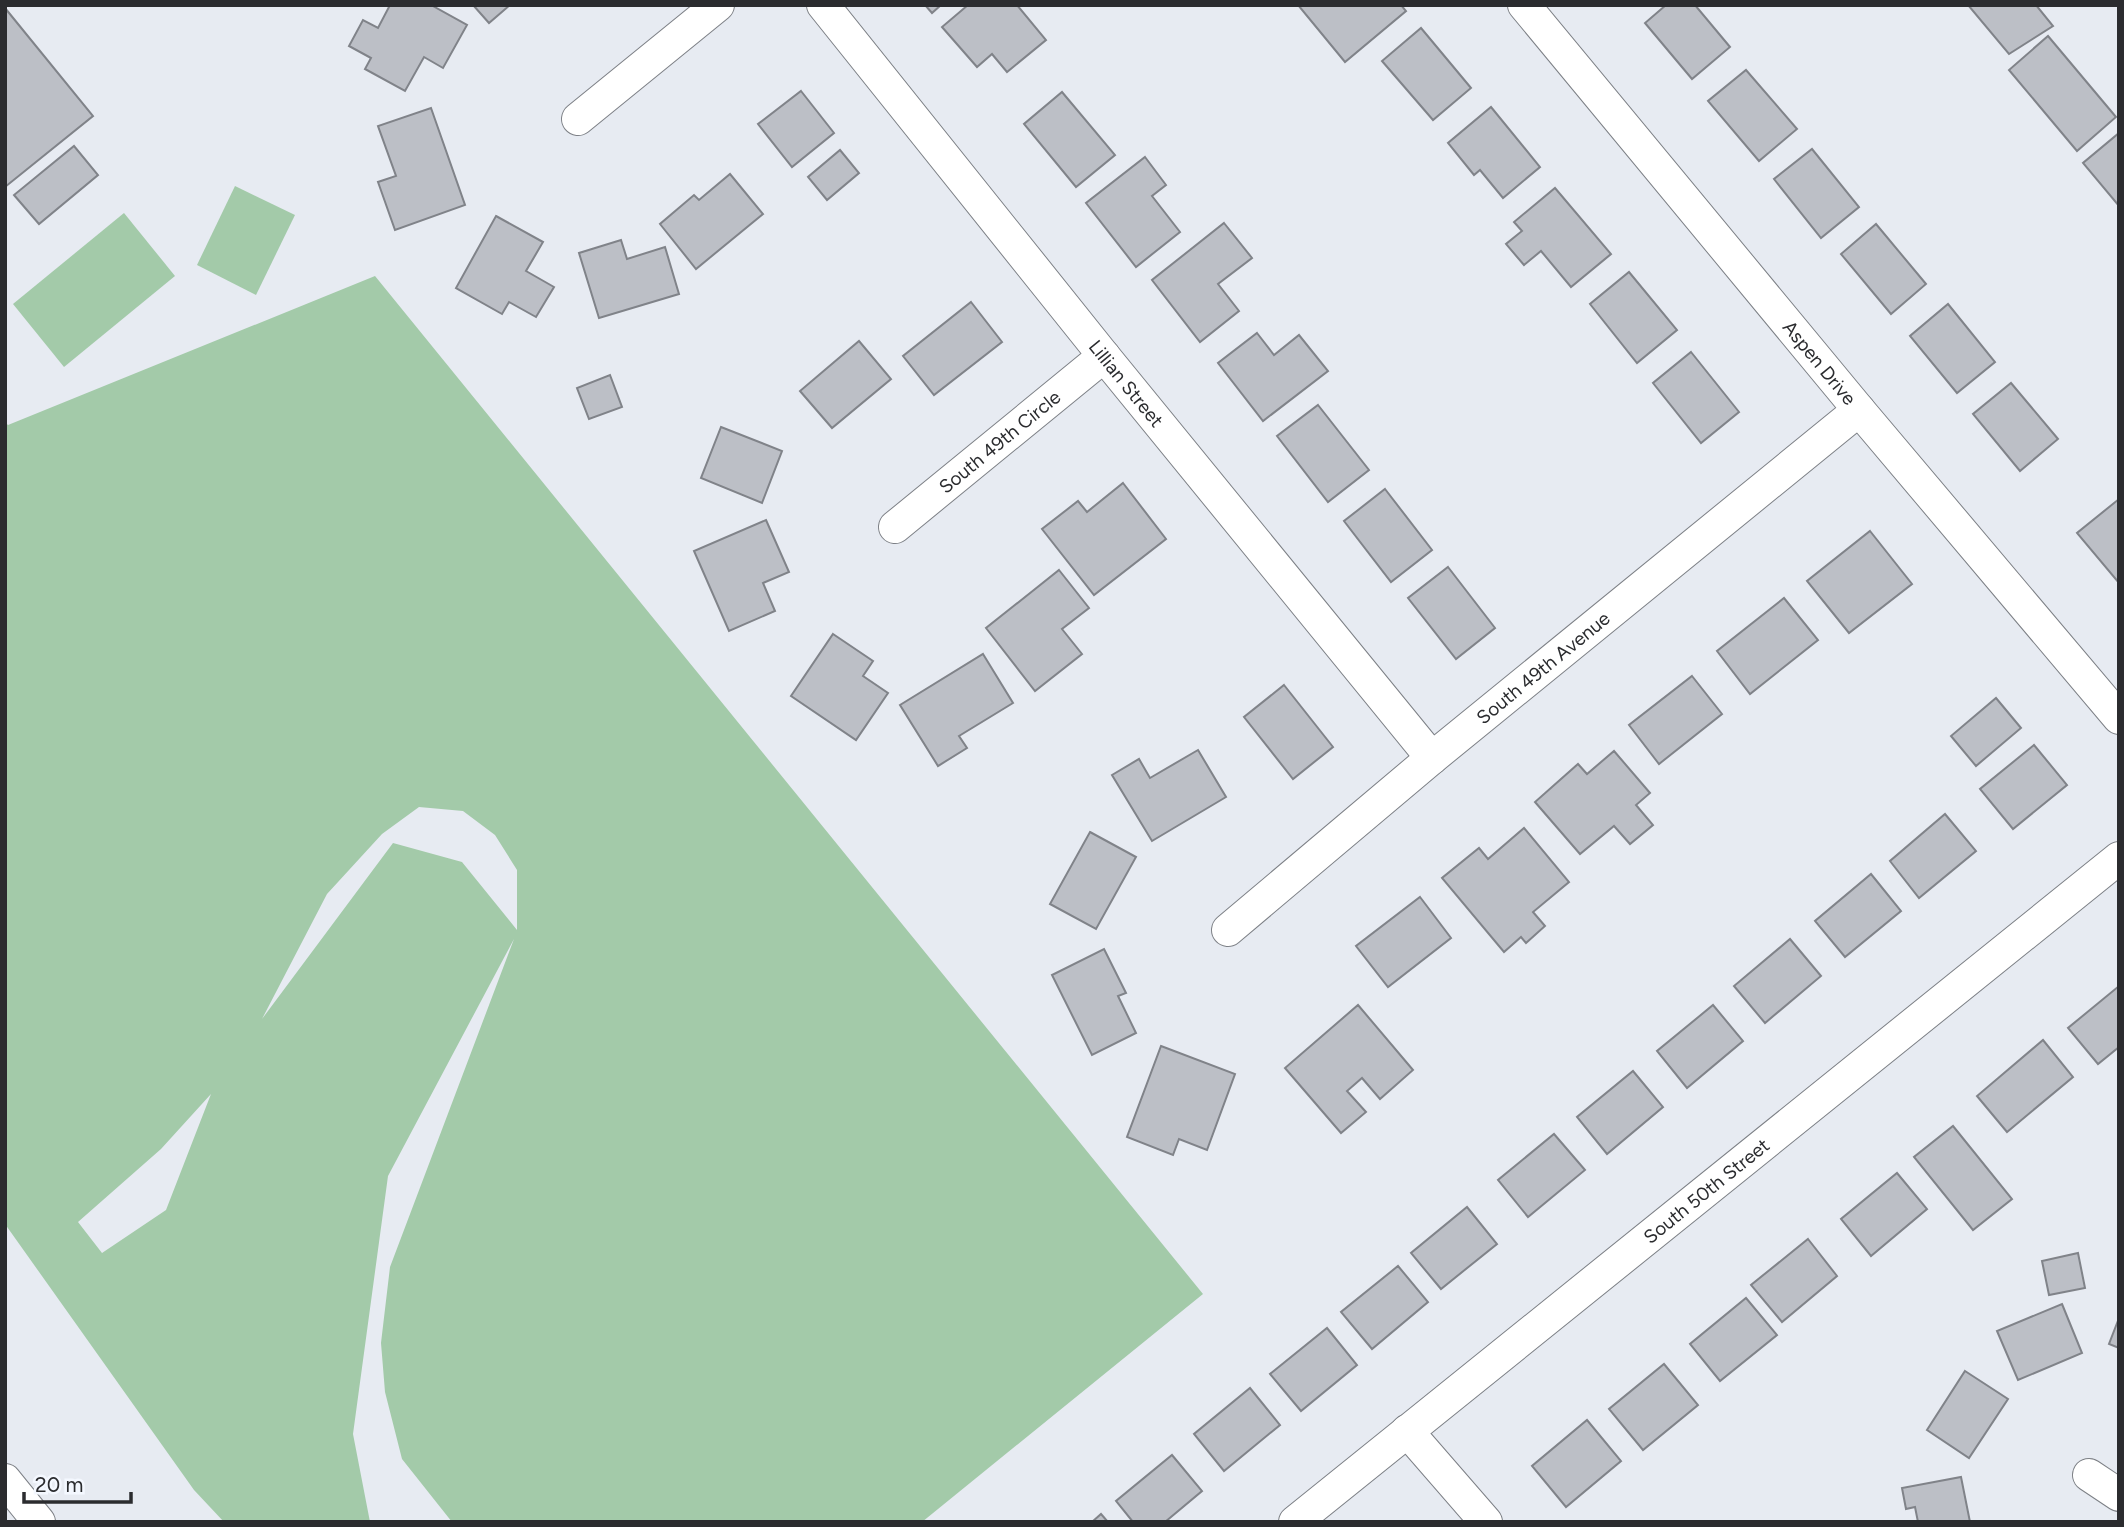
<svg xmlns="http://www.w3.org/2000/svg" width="2124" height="1527" font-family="Figtree,sans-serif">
<rect width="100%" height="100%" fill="#e7ebf2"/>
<g fill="#a3caa9" fill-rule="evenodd">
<polygon points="235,186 295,215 256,295 197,265"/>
<polygon points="124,213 175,276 64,367 13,304"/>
<path d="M 375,276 L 1203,1294 L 922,1522 L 452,1522 L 402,1459 L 385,1392 L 381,1343 L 390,1267 L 514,939 L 388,1176 L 353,1434 L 370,1522 L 224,1522 L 194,1490 L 5,1224 L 5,422 L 8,425 ZM 419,807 L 463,811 L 495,835 L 517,870 L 517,930 L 462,862 L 393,843 L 262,1019 L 327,894 L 382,834 ZM 211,1094 L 166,1210 L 102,1253 L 78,1222 L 161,1149 Z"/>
</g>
<g fill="#bcbfc6" stroke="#808389" stroke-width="2">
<polygon points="390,5 431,5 467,25 443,68 424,57 405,91 365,69 371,58 349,46 363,20 378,28"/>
<polygon points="473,5 510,5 489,23"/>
<polygon points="925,5 941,5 932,13"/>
<polygon points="968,5 1017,5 1046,40 1007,72 992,54 977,67 942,27"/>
<polygon points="1298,5 1401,5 1406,11 1345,62"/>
<polygon points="1666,5 1695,5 1730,47 1692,79 1645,23"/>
<polygon points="1968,5 2036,5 2053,26 2009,54"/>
<polygon points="5,8 93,116 5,187"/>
<polygon points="1421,28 1471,88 1433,120 1382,61"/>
<polygon points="2048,36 2116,117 2077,151 2009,70"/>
<polygon points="1746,70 1797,129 1759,161 1708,101"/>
<polygon points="801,91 834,133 792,167 758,124"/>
<polygon points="1062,92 1115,155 1076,187 1024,124"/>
<polygon points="1491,107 1540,167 1503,198 1480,170 1474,175 1448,143"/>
<polygon points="431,108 465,205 395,230 378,182 396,176 378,126"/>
<polygon points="2119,133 2119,206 2083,163"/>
<polygon points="74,146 98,175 39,224 14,195"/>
<polygon points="1812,149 1859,207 1821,238 1774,179"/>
<polygon points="840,150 859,173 827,200 808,177"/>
<polygon points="1145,157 1166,185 1152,196 1180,232 1136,267 1086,203"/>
<polygon points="730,174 763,214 696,269 660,224 694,195 699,200"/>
<polygon points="1555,188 1611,254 1571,287 1541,251 1524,265 1506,244 1522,231 1514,222"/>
<polygon points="496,216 543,242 526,271 554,287 536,317 509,302 502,314 456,288"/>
<polygon points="1224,223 1252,258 1218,284 1239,311 1200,342 1152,280"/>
<polygon points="1876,224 1926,284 1891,314 1841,254"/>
<polygon points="621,240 627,259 665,247 679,294 599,318 579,253"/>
<polygon points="1629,272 1677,330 1637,363 1590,304"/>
<polygon points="971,302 1002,342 934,395 903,356"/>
<polygon points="1948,304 1995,362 1957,393 1910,336"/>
<polygon points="1257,333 1274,355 1299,335 1328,371 1263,421 1218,363"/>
<polygon points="859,341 891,379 832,428 800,391"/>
<polygon points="1691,352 1739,412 1701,443 1653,383"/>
<polygon points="610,375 622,407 589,419 577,388"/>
<polygon points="2011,383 2058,439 2020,471 1973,414"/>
<polygon points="1318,405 1369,470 1328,502 1277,436"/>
<polygon points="721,427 782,451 762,503 701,478"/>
<polygon points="1123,483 1166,539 1094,595 1042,529 1078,501 1087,512"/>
<polygon points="1385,489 1432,550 1391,582 1344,521"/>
<polygon points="2119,499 2119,583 2077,533"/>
<polygon points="766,520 789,572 763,583 775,611 729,631 694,551"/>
<polygon points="1870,531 1912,584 1849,633 1807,581"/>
<polygon points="1448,567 1495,628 1456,659 1408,598"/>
<polygon points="1059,570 1089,608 1062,629 1082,654 1035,691 986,628"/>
<polygon points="1784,598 1818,640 1750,694 1717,651"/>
<polygon points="833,634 873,661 863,676 888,693 856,740 791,696"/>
<polygon points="983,654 1013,703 959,736 967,748 938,766 900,705"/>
<polygon points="1692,676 1722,714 1659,764 1629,725"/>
<polygon points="1284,685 1333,747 1293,779 1244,717"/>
<polygon points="1996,698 2021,728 1976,766 1951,736"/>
<polygon points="2034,745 2067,785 2013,829 1980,789"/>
<polygon points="1198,750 1226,797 1152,841 1112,775 1139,759 1150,778"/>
<polygon points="1614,751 1650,793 1636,805 1653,825 1630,844 1614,826 1580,854 1535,802 1578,764 1587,774"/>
<polygon points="1945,814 1976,851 1919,898 1890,861"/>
<polygon points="1524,828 1569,882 1533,912 1545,926 1526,943 1521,937 1504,952 1442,878 1479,848 1488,859"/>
<polygon points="1090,832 1136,857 1096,929 1050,904"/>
<polygon points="1871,874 1901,911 1845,957 1815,921"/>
<polygon points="1420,897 1451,938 1388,987 1356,946"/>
<polygon points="1790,939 1821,976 1765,1023 1734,986"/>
<polygon points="1104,949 1126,993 1118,996 1136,1033 1092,1055 1052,975"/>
<polygon points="2119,986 2119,1047 2098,1064 2068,1028"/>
<polygon points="1358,1005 1413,1070 1380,1099 1362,1078 1347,1091 1366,1112 1341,1133 1285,1068"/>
<polygon points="1713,1005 1743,1041 1687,1088 1657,1051"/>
<polygon points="2043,1040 2073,1077 2007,1132 1977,1096"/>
<polygon points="1161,1046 1235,1074 1207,1150 1179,1139 1173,1155 1127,1137"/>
<polygon points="1633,1071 1663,1107 1607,1154 1577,1117"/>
<polygon points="1953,1126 2012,1199 1973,1230 1914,1157"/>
<polygon points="1554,1134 1585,1170 1528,1217 1498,1180"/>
<polygon points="1897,1173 1927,1209 1871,1256 1841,1219"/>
<polygon points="1467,1207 1497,1244 1441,1289 1411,1253"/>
<polygon points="1808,1239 1837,1276 1782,1322 1751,1285"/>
<polygon points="2078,1253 2085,1288 2049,1295 2042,1261"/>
<polygon points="1398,1266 1428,1302 1372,1349 1341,1312"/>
<polygon points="1746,1298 1777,1335 1720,1381 1690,1344"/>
<polygon points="2062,1304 2082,1353 2018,1380 1997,1331"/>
<polygon points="2119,1318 2119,1348 2109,1344"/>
<polygon points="1327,1328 1357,1365 1301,1411 1270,1374"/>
<polygon points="1664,1364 1698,1405 1643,1450 1609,1409"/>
<polygon points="1965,1371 2008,1399 1969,1458 1927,1430"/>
<polygon points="1250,1388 1280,1425 1224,1471 1194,1434"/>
<polygon points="1587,1420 1621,1461 1566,1507 1532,1466"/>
<polygon points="1172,1455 1202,1491 1165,1522 1133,1522 1116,1501"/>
<polygon points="1961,1477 1970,1522 1918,1522 1915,1507 1906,1509 1902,1488"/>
<polygon points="1101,1514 1108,1522 1092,1522"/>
</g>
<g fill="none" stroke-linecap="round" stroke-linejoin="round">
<defs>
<g id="minor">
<path id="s1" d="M 823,5 L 1104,356 L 1432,758"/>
<path id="s2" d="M 1524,5 L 1859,410 L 2119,718"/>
<polyline points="578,119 718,5"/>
<path id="s3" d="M 895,527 L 1104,356"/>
<path id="s4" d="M 1228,930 L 1432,758 L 1859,410"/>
<polyline points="1407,1431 1486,1522"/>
<polyline points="2089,1475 2119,1495"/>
<polyline points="5,1480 39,1522"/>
<path id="s5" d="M 1295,1522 L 2119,858"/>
</g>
</defs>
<use href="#minor" stroke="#7d8086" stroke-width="34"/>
<use href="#minor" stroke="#fff" stroke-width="32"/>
</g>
<g text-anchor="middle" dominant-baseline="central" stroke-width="7" stroke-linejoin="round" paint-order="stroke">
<g font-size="19" fill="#2b2c2f" stroke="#f4f8ff">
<text stroke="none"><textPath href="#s2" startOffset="464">Aspen Drive</textPath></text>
<text stroke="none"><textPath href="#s1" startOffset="485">Lillian Street</textPath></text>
<text stroke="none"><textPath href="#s3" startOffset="135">South 49th Circle</textPath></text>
<text stroke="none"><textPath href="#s4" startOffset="410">South 49th Avenue</textPath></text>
<text stroke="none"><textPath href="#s5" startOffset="528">South 50th Street</textPath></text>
</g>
</g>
<rect width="2124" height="1527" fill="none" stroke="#2b2c2f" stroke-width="14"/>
<path d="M24 1492v10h107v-10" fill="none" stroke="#2b2c2f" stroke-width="3.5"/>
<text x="35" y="1492" font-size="21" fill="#2b2c2f" stroke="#f4f8ff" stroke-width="5" paint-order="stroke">20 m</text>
</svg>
